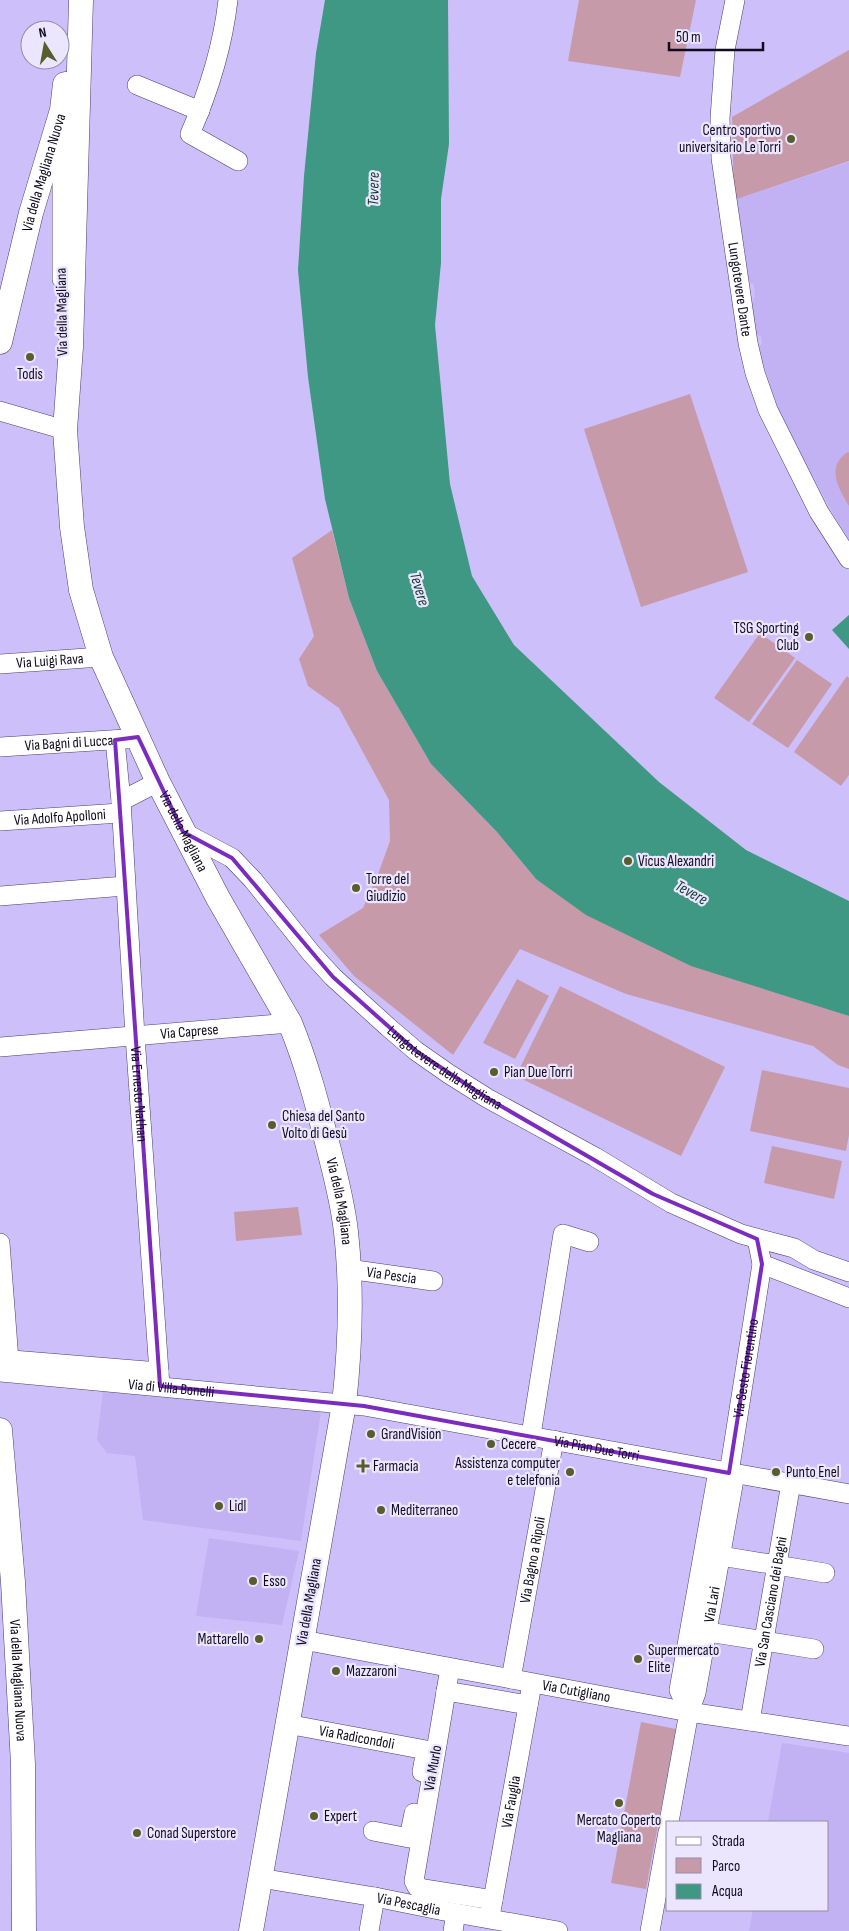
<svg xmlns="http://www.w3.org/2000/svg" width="849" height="1931" font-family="'Sofia Sans Condensed',sans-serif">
<rect width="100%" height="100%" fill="#cdbffa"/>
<g fill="#c2b1f3">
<polygon points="849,162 849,543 785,425 775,404 758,347 762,344 761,336 756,335 751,303 755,297 754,285 747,280 734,200"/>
<polygon points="103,1391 321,1411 301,1541 143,1520 135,1456 107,1453 97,1440"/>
<polygon points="209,1538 299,1551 282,1625 196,1616"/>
<polygon points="782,1743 849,1753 849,1931 749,1931 753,1910 828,1910 828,1822 768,1822"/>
</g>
<g fill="#c79aaa">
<polygon points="579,0 696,0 680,77 568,61"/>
<polygon points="849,50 849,161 734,200 732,117"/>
<polygon points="690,394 748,572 641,607 584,429"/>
<path d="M 848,452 L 849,453 L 849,506 C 839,489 825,466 848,452 Z"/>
<polygon points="332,530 349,598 377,671 431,764 497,832 536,879 808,1002 849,1016 849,1069 838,1065 813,1046 626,994 520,949 453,1055 354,976 319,935 363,908 377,877 390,841 389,800 339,708 308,686 299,659 314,636 292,558"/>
<polygon points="760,633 795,658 749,722 714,698"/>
<polygon points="797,660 832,684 788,748 752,724"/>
<polygon points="847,676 849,678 849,775 841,786 794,752"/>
<polygon points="517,979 549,996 515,1059 483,1043"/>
<polygon points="560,986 725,1067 681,1156 516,1076"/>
<polygon points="762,1070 849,1088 849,1135 846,1151 750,1131"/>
<polygon points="772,1146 842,1161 834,1199 764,1183"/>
<polygon points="298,1207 302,1235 236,1241 234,1212"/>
<polygon points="641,1722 676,1729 646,1889 611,1883"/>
</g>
<g fill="#3f9884">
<polygon points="325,0 448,0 449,144 441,199 441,263 435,325 450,484 472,576 514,645 659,782 746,850 849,901 849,1016 691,966 586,915 536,879 497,832 431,764 377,671 349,598 325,499 308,377 298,270 304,176 316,53"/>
<polygon points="849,615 849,649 832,630"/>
</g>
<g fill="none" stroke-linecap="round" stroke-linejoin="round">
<defs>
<g id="minor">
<path d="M 228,0 C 223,44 208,93 190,134 L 238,161"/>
<path id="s1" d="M 735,0 L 725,50 L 720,118 L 721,158 L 748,343 L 755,373 L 768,410 L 819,512 L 849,559"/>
<polyline points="137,85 200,111"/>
<polyline points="62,279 62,127"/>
<polyline points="0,411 65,430 64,417"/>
<path id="s2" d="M 0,664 L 101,657"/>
<path id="s3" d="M 115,740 L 121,801 L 135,1036 L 160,1386"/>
<path id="s4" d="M 0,747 L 126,739"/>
<polyline points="121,801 158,782"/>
<path id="s5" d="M 0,821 L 120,813"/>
<path id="s6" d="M 183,832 L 232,858 L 253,880 L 311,953 L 333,977 L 388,1027 L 416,1051 L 449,1074 L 487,1098 L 595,1157 L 671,1203 L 741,1234 L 794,1248 L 814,1260 L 849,1272"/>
<polyline points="0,896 125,886"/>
<path id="s7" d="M 0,1047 L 290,1023"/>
<polyline points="0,1243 9,1360 0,1367"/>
<polyline points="762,1264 849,1298"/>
<path id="s8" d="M 348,1269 L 433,1281"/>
<polyline points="0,1359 159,1372"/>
<path id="s9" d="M 0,1372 L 364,1406 L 849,1494"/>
<polyline points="531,1435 563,1234 589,1242"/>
<path id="s10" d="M 729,1473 L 762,1264 L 757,1239"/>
<polyline points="721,1556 825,1573"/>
<polyline points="708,1632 814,1649"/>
<path id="s11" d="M 303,1640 L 689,1712 L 849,1736"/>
<polyline points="450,1668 414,1881 417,1887 424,1889 493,1900"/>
<path id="s12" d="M 511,1679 L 554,1440"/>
<polyline points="446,1691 528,1705"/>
<polyline points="689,1712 679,1690 718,1471"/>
<path id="s13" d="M 750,1721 L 791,1483"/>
<path id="s14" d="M 287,1724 L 426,1750 L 422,1772"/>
<path id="s15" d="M 669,1822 L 689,1712 L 696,1693 L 735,1474"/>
<polyline points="373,1831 409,1838 414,1813"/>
<path id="s16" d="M 260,1878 L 375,1897 L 444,1911 L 558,1931"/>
<path id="s17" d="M 491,1911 L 532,1684"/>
<polyline points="369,1931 375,1897"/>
<polyline points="453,1931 456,1913"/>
<polyline points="650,1931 668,1832"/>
</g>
<g id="major">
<path id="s18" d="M 81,0 L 71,347 L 65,430 L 72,527 L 81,590 L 101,657 L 158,782 L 218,898 L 290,1023 C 307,1064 318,1107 329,1150 C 336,1177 343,1205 346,1232 C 352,1286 350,1350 344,1404 L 251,1931"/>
<path id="s19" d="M 0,342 L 31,213 L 62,110 L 65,84"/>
<path id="s20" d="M 0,1430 L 13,1582 L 23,1764 L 24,1931"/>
</g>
</defs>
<use href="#minor" stroke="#4b3d6e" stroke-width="20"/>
<use href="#major" stroke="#4b3d6e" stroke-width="25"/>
<use href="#minor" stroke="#fff" stroke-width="19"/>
<use href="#major" stroke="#fff" stroke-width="24"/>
</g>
<path fill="none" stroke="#7b2cbf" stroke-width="4" stroke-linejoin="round" d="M 138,737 L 183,832 L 232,858 L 333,977 L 416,1051 L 487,1098 L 653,1194 L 757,1239 L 762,1264 L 729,1473 L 364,1406 L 160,1386 L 115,740 Z"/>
<g fill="#575d2c" stroke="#ebe6fe" stroke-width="2">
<circle cx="791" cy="139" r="5"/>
<circle cx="30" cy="357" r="5"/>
<circle cx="809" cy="637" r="5"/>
<circle cx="628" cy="861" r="5"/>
<circle cx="356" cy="888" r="5"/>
<circle cx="494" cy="1072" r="5"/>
<circle cx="272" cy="1125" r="5"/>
<circle cx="371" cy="1434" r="5"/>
<circle cx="491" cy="1444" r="5"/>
<path d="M360.5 1458.5h5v5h5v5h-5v5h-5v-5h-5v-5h5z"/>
<circle cx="570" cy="1472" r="5"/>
<circle cx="776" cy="1472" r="5"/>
<circle cx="219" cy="1506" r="5"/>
<circle cx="381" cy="1510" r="5"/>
<circle cx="253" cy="1581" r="5"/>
<circle cx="259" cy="1639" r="5"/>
<circle cx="638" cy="1659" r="5"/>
<circle cx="336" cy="1671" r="5"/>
<circle cx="619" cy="1803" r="5"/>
<circle cx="314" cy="1816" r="5"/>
<circle cx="137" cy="1833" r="5"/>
</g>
<g text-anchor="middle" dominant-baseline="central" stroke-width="4.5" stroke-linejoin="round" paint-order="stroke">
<g font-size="15" fill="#110b1f" stroke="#ebe6fe" text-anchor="start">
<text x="781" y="130" text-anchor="end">Centro sportivo<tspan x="781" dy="17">universitario Le Torri</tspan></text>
<text x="30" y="374" text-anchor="middle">Todis</text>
<text x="799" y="628" text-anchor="end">TSG Sporting<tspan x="799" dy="17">Club</tspan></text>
<text x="638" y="861">Vicus Alexandri</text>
<text x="366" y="879">Torre del<tspan x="366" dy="17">Giudizio</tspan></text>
<text x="504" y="1072">Pian Due Torri</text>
<text x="282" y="1116">Chiesa del Santo<tspan x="282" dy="17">Volto di Gesù</tspan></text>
<text x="381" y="1434">GrandVision</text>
<text x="501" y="1444">Cecere</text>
<text x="560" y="1463" text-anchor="end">Assistenza computer<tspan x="560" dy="17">e telefonia</tspan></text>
<text x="373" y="1466">Farmacia</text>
<text x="786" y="1472">Punto Enel</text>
<text x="229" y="1506">Lidl</text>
<text x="391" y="1510">Mediterraneo</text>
<text x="263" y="1581">Esso</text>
<text x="249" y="1639" text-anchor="end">Mattarello</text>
<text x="648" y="1650">Supermercato<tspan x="648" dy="17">Elite</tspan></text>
<text x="346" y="1671">Mazzaroni</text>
<text x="324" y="1816">Expert</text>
<text x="619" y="1820" text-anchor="middle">Mercato Coperto<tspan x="619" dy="17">Magliana</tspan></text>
<text x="147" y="1833">Conad Superstore</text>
</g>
<g font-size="15" fill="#110b1f" stroke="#ebe6fe">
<text stroke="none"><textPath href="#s19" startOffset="175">Via della Magliana Nuova</textPath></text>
<text stroke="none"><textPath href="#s1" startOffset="292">Lungotevere Dante</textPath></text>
<text transform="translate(62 312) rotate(-91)">Via della Magliana</text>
<text stroke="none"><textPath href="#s2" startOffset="50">Via Luigi Rava</textPath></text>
<text stroke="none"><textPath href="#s4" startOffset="69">Via Bagni di Lucca</textPath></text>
<text stroke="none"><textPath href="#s5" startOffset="60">Via Adolfo Apolloni</textPath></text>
<text stroke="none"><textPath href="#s18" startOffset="854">Via della Magliana</textPath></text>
<text stroke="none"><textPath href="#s7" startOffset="190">Via Caprese</textPath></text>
<text stroke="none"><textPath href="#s6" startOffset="356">Lungotevere della Magliana</textPath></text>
<text stroke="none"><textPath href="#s3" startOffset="355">Via Ernesto Nathan</textPath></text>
<text stroke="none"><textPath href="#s18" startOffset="1259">Via della Magliana</textPath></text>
<text stroke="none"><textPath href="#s8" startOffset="44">Via Pescia</textPath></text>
<text stroke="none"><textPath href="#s10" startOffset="106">Via Sesto Fiorentino</textPath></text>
<text stroke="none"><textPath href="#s9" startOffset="172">Via di Villa Bonelli</textPath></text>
<text stroke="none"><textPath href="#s9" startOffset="602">Via Pian Due Torri</textPath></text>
<text stroke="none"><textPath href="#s12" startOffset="121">Via Bagno a Ripoli</textPath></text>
<text transform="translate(309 1602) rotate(-80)">Via della Magliana</text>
<text stroke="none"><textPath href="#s13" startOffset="121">Via San Casciano dei Bagni</textPath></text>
<text stroke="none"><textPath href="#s15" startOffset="222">Via Lari</textPath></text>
<text stroke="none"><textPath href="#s20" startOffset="251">Via della Magliana Nuova</textPath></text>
<text stroke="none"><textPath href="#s11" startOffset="278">Via Cutigliano</textPath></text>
<text stroke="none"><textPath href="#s14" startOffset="71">Via Radicondoli</textPath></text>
<text transform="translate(433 1768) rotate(-80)">Via Murlo</text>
<text stroke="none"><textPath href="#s17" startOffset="111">Via Fauglia</textPath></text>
<text stroke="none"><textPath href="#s16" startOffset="151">Via Pescaglia</textPath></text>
</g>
<g font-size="16" font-style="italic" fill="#123b32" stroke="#ebe6fe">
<text transform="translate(374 189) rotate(-89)">Tevere</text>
<text transform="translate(419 589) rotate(73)">Tevere</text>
<text transform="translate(691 893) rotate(29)">Tevere</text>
</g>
</g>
<rect x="666" y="1821" width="162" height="90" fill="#ebe6fe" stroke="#948ea5"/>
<rect x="676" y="1837" width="25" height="8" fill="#ffffff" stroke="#948ea5"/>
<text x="712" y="1846" font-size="15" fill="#110b1f">Strada</text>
<rect x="676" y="1858" width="25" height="15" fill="#c79aaa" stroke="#948ea5"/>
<text x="712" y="1871" font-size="15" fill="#110b1f">Parco</text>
<rect x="676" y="1884" width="25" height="15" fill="#3f9884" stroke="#948ea5"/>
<text x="712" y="1896" font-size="15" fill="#110b1f">Acqua</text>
<g transform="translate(45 45) rotate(349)"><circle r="24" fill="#ebe6fe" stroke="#948ea5"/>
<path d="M0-4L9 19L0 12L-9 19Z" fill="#575d2c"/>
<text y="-8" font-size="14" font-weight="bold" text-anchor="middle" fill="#110b1f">N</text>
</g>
<path d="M669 42v8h94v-8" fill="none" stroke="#110b1f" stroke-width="2.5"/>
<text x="676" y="42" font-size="15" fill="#110b1f" stroke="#ebe6fe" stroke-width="4" paint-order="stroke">50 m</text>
</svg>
